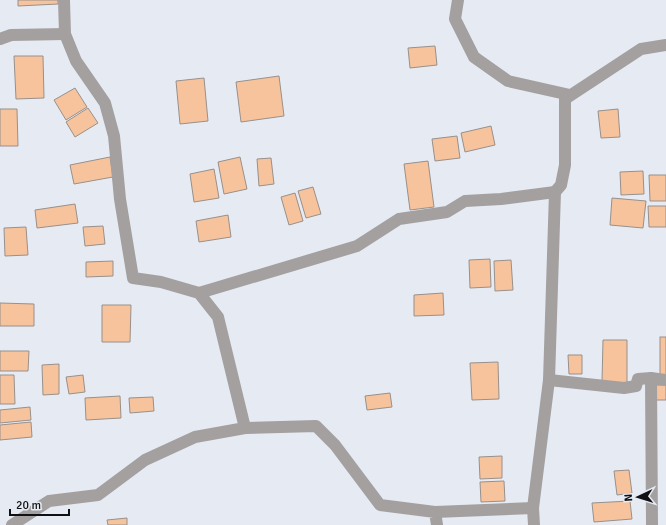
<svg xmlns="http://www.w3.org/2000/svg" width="666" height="525" font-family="Signika,sans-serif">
<rect width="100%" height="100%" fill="#e6ebf3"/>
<g fill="#f7c39d" stroke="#98908b">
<polygon points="18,0 58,0 58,4 18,6"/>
<polygon points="435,46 437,65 410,68 408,48"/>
<polygon points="14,56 43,56 44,98 16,99"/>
<polygon points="279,76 284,116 241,122 236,82"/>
<polygon points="204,78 208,121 180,124 176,81"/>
<polygon points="75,88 87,107 66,120 54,100"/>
<polygon points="88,108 98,123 75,137 66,122"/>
<polygon points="0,109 17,109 18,146 0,146"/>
<polygon points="618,109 620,137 601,138 598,111"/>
<polygon points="491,126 495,145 465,152 461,133"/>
<polygon points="457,136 460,158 435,161 432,139"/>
<polygon points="110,157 113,177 74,184 70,165"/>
<polygon points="240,157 247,189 224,194 218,162"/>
<polygon points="271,158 274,184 259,186 257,159"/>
<polygon points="428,161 434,207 410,210 404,164"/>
<polygon points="214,169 219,198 194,202 190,174"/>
<polygon points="643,171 644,194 621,195 620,172"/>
<polygon points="649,175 666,175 666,201 650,201"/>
<polygon points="313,187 321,214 306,218 298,191"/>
<polygon points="295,193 303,221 289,225 281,197"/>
<polygon points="612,198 646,201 643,228 610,225"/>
<polygon points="75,204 78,223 37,228 35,210"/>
<polygon points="648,206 666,206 666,227 649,227"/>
<polygon points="228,215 231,237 199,242 196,221"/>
<polygon points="103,226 105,244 85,246 83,227"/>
<polygon points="26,227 28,255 5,256 4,228"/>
<polygon points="490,259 491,287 470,288 469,260"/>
<polygon points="511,260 513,290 495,291 494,261"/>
<polygon points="113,261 113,276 86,277 86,262"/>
<polygon points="443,293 444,315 414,316 414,295"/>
<polygon points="0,303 34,304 34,326 0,326"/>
<polygon points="102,305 131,305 130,342 102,342"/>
<rect x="660" y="337" width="6" height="38"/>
<polygon points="603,340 627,340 627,383 602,382"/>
<polygon points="0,351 29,351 28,371 0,371"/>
<polygon points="568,355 582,355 582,374 569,374"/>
<polygon points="498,362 499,399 472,400 470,363"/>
<polygon points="59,364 59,394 43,395 42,365"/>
<polygon points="0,375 14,375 15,404 0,404"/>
<polygon points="83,375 85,392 69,394 66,377"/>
<rect x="656" y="385" width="10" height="15"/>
<polygon points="390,393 392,407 367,410 365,396"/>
<polygon points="120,396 121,418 86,420 85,398"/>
<polygon points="153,397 154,411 130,413 129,398"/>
<polygon points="30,407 31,420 0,423 0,410"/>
<polygon points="31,422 32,437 0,440 0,425"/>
<polygon points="502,456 502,478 480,479 479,457"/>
<polygon points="629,470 632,493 617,495 614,471"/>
<polygon points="504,481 505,501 481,502 480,482"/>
<polygon points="630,501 632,519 594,522 592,503"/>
<polygon points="127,518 127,525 108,525 107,520"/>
</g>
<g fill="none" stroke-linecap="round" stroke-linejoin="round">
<g stroke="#a4a0a0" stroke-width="12">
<polyline points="458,0 455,19 474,57 508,81 570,95"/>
<polyline points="0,39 11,35 65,34"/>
<polyline points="199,293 357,246 399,219 447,212 465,201 501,199 555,192"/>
<polyline points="651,378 652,525"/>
<polyline points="549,380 624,388 636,386 638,379 651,378 666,380"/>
<polyline points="245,428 316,426 335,445 380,505 435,512 437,525"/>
<polyline points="435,512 533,508"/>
<polyline points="12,525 49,501 98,495 145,460 195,437 245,428 218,317 199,293 161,282 133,278 120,199 114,136 105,103 76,61 65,34 64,0"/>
<polyline points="534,525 533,508 549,380 555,192 561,185 565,165 565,99 641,49 666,45"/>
</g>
</g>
<g transform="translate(638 497) rotate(266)" stroke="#e6ebf3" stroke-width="3" paint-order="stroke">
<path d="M0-3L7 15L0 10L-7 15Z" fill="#0f1114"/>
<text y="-6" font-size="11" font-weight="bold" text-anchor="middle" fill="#0f1114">N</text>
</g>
<path d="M10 509v6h59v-6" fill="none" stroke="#0f1114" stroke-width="2"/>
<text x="16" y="509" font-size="12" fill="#0f1114" stroke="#e6ebf3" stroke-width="3" paint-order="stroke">20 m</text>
</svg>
